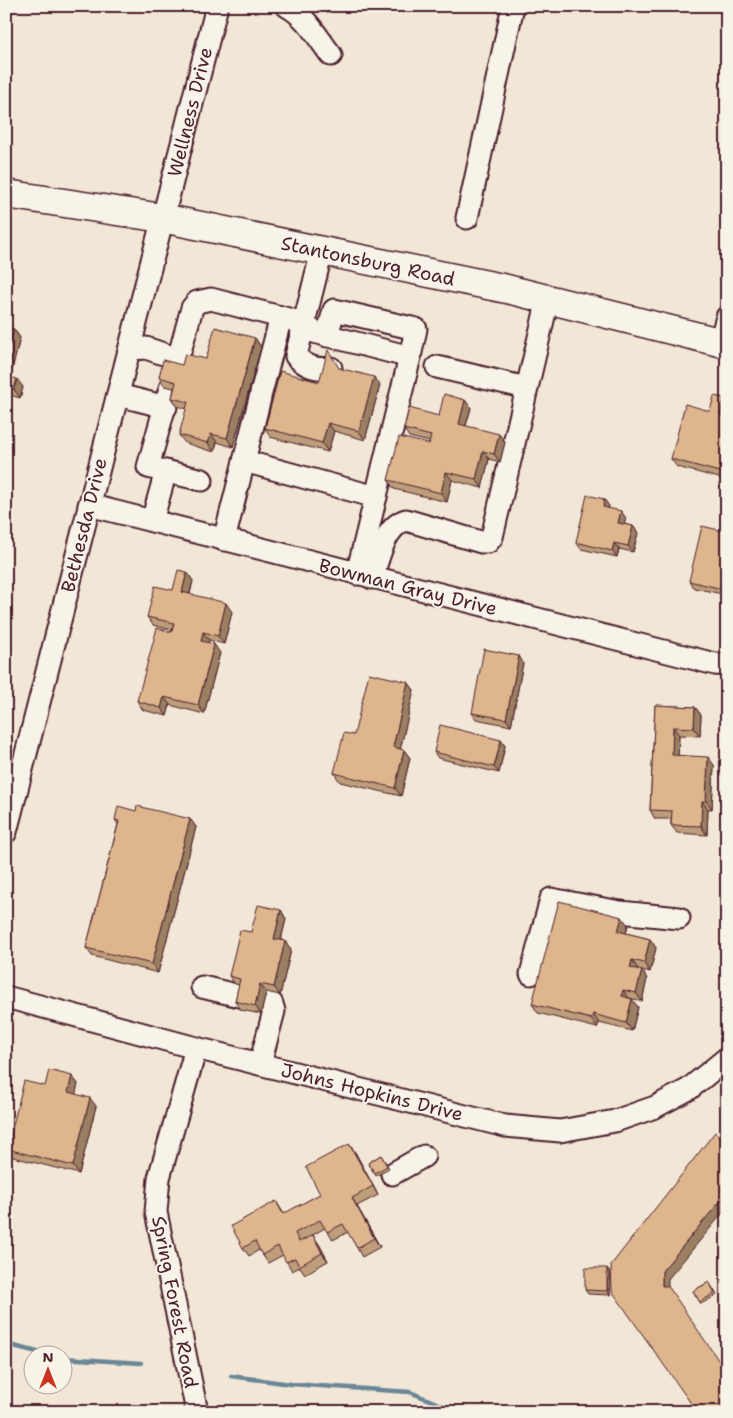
<svg xmlns="http://www.w3.org/2000/svg" width="733" height="1418" font-family="'Shantell Sans',sans-serif">
<rect width="100%" height="100%" fill="#f2e7d6"/>
<filter id="ink" filterUnits="userSpaceOnUse"><feTurbulence type="fractalNoise" baseFrequency=".02" numOctaves="2"/><feDisplacementMap in="SourceGraphic" scale="10" xChannelSelector="R" yChannelSelector="G"/><feConvolveMatrix kernelMatrix="1 2 1 2 8 2 1 2 1" color-interpolation-filters="sRGB"/></filter>
<g filter="url(#ink)">
<g fill="none" stroke-linecap="round" stroke-linejoin="round">
<g stroke="#6a8697" stroke-width="4.5">
<polyline points="6,1344 53,1356"/>
<polyline points="62,1358 141,1363"/>
<polyline points="231,1376 291,1384 410,1392 458,1412"/>
</g>
<defs>
<g id="minor">
<path d="M 287,6 C 307,17 318,38 331,55"/>
<polyline points="467,218 513,6"/>
<path d="M 327,336 L 334,310 L 416,329 L 410,357 L 314,332 L 304,323 L 296,356 C 306,367 317,370 331,368"/>
<polyline points="720,342 727,317"/>
<polyline points="130,349 146,348 178,359 192,308 197,302 211,299 304,323 322,251"/>
<polyline points="437,367 527,388"/>
<polyline points="170,388 148,467 202,480"/>
<polyline points="261,393 281,317"/>
<polyline points="118,395 166,407"/>
<polyline points="244,461 376,497"/>
<polyline points="89,505 715,664 727,665"/>
<polyline points="152,521 166,471"/>
<polyline points="224,540 260,398"/>
<polyline points="357,574 410,357"/>
<path d="M 372,578 C 379,558 384,527 406,520 L 481,542 L 488,542 L 492,537 L 548,299"/>
<polyline points="6,832 217,6"/>
<polyline points="531,974 551,899 620,912 679,918"/>
<polyline points="202,987 244,997"/>
<polyline points="6,997 196,1048 505,1126 560,1131 615,1121 655,1107 689,1089 727,1058"/>
<polyline points="196,1048 159,1178 156,1212 197,1412"/>
<polyline points="260,1064 274,1011 272,1004 264,1002"/>
<polyline points="392,1174 424,1156"/>
</g>
<polyline id="major" points="6,194 162,218 507,289 727,344"/>
</defs>
<use href="#minor" stroke="#4a1f2b" stroke-width="25"/>
<use href="#major" stroke="#4a1f2b" stroke-width="31"/>
<use href="#minor" stroke="#f7f3e8" stroke-width="21"/>
<use href="#major" stroke="#f7f3e8" stroke-width="28"/>
</g>
<g fill="#be9d7a" stroke="#4a1f2b">
<polygon points="6,327 14,329 20,338 10,377 23,387 20,398 6,394"/>
<polygon points="255,338 261,347 233,447 217,442 214,452 185,443 179,435 187,409 177,406 172,398 174,388 164,386 159,377 182,365 206,359"/>
<polygon points="340,368 380,385 365,440 334,431 328,452 270,437 265,428 319,382"/>
<polygon points="724,398 727,402 727,480 677,467 671,459 710,411"/>
<polygon points="465,400 471,408 466,426 505,442 500,462 489,459 482,488 452,480 447,502 394,489 388,480 429,444 430,442 409,437 404,429 439,416"/>
<polygon points="609,506 608,508 626,518 624,524 633,526 638,533 633,552 619,549 617,557 581,549 576,542"/>
<polygon points="727,532 727,595 694,588 689,581"/>
<polygon points="187,572 193,581 190,594 232,612 224,644 209,640 208,643 220,653 204,714 170,705 167,716 143,710 137,701 172,630 153,625 147,617 173,590"/>
<polygon points="519,656 523,663 511,726 476,719 472,713"/>
<polygon points="408,682 414,690 400,749 404,750 410,758 401,796 340,782 334,773 354,735"/>
<polygon points="655,705 695,707 701,715 700,736 679,735 678,756 714,765 712,809 708,809 707,835 677,833 671,825 671,819 655,819 650,810"/>
<polygon points="501,740 505,746 499,773 438,758 434,752"/>
<polygon points="136,811 190,819 196,827 158,973 92,956 86,948 118,824 115,820"/>
<polygon points="281,910 286,919 281,940 285,941 291,950 280,995 266,992 261,1014 241,1010 235,1001 239,985 235,984 229,976 251,932"/>
<polygon points="628,925 626,933 650,939 656,948 650,972 638,969 642,970 647,979 642,1001 629,998 638,1007 632,1031 599,1023 597,1028 538,1013 532,1004"/>
<polygon points="72,1076 78,1084 75,1094 96,1106 79,1174 13,1157 7,1149 45,1086"/>
<polygon points="355,1152 378,1195 357,1206 380,1247 362,1257 357,1248 348,1232 333,1240 325,1228 300,1242 319,1244 328,1261 305,1274 300,1267 292,1271 283,1255 268,1263 259,1250 249,1256 243,1248 276,1201 284,1214 320,1194"/>
<polygon points="381,1155 389,1168 376,1176 368,1163"/>
<polygon points="607,1268 610,1272 610,1295 588,1294 585,1290"/>
<polygon points="709,1282 717,1295 701,1304 693,1291"/>
</g>
<g fill="#9b7f63" stroke="#4a1f2b">
<polygon points="14,329 20,338 9,383 6,380 6,362"/>
<polygon points="255,338 261,347 233,447 227,438"/>
<polygon points="374,377 380,385 365,440 359,431"/>
<polygon points="17,379 23,387 20,398 14,389"/>
<polygon points="724,398 727,402 727,419 720,415"/>
<polygon points="465,400 471,408 464,432 459,424"/>
<polygon points="328,423 334,431 328,452 322,443"/>
<polygon points="211,434 217,442 214,452 208,443"/>
<polygon points="499,434 505,442 500,462 494,454"/>
<polygon points="483,451 489,459 482,488 476,479"/>
<polygon points="446,472 452,480 447,502 441,493"/>
<polygon points="604,499 609,506 607,513 603,507"/>
<polygon points="621,511 626,518 623,529 618,523"/>
<polygon points="633,526 638,533 633,552 628,546"/>
<polygon points="614,543 619,549 617,557 612,551"/>
<polygon points="187,572 193,581 188,600 182,592"/>
<polygon points="226,603 232,612 224,644 218,636"/>
<polygon points="203,632 209,640 207,649 201,641"/>
<polygon points="214,644 220,653 204,714 198,705"/>
<polygon points="519,656 523,663 511,726 506,719"/>
<polygon points="408,682 414,690 399,755 393,747"/>
<polygon points="164,697 170,705 167,716 161,708"/>
<polygon points="695,707 701,715 700,736 694,728"/>
<polygon points="673,727 679,735 678,764 672,755"/>
<polygon points="501,740 505,746 499,773 494,767"/>
<polygon points="404,750 410,758 401,796 395,788"/>
<polygon points="708,757 714,765 712,809 706,801"/>
<polygon points="702,801 708,809 707,835 701,826"/>
<polygon points="190,819 196,827 158,973 152,964"/>
<polygon points="281,910 286,919 279,947 274,939"/>
<polygon points="622,917 628,925 624,940 618,931"/>
<polygon points="650,939 656,948 650,972 644,963"/>
<polygon points="285,941 291,950 280,995 274,987"/>
<polygon points="632,960 638,969 636,976 630,968"/>
<polygon points="642,970 647,979 642,1001 636,993"/>
<polygon points="260,984 266,992 261,1014 255,1006"/>
<polygon points="623,990 629,998 628,1005 622,996"/>
<polygon points="632,999 638,1007 632,1031 626,1023"/>
<polygon points="593,1014 599,1023 597,1028 591,1019"/>
<polygon points="72,1076 78,1084 74,1101 68,1092"/>
<polygon points="90,1098 96,1106 79,1174 73,1166"/>
<polygon points="349,1144 355,1152 378,1195 373,1186"/>
<polygon points="727,1193 727,1208 668,1279 668,1295 662,1286 662,1271"/>
<polygon points="352,1198 357,1206 380,1247 374,1238"/>
<polygon points="313,1235 319,1244 328,1261 322,1253"/>
<polygon points="607,1268 610,1272 610,1295 607,1291"/>
</g>
<g fill="#ddb68e" stroke="#4a1f2b">
<polygon points="6,327 14,329 6,362"/>
<polygon points="215,327 255,338 227,438 211,434 208,443 179,435 188,402 172,398 176,382 159,377 163,360 182,365 185,354 206,359"/>
<polygon points="328,350 339,368 374,377 359,431 328,423 322,443 265,428 280,371 319,382"/>
<polygon points="6,376 17,379 14,389 6,387"/>
<polygon points="444,394 465,400 459,424 499,434 494,454 483,451 476,479 446,472 441,493 388,480 399,437 429,444 431,436 404,429 409,408 439,416"/>
<polygon points="714,396 724,398 720,415 727,416 727,474 671,459 685,404 710,411"/>
<polygon points="587,495 604,499 603,507 621,511 618,523 633,526 628,546 614,543 612,551 576,542"/>
<polygon points="702,526 727,532 727,590 689,581"/>
<polygon points="178,570 187,572 182,592 226,603 218,636 203,632 201,641 214,644 198,705 164,697 161,708 137,701 157,628 172,632 174,623 147,617 155,586 173,590"/>
<polygon points="484,649 519,656 506,719 472,713"/>
<polygon points="369,673 408,682 393,747 404,750 395,788 334,773 344,733 354,735"/>
<polygon points="655,705 695,707 694,728 673,727 672,755 708,757 706,801 702,801 701,826 671,825 672,811 650,810"/>
<polygon points="440,725 501,740 494,767 434,752"/>
<polygon points="118,806 136,811 137,806 190,819 152,964 86,948 119,821 115,820"/>
<polygon points="559,901 622,917 618,931 650,939 644,963 632,960 630,968 642,970 636,993 623,990 622,996 632,999 626,1023 593,1014 591,1019 532,1004"/>
<polygon points="258,905 281,910 274,939 285,941 274,987 260,984 255,1006 235,1001 240,979 229,976 240,930 251,932"/>
<polygon points="49,1070 72,1076 68,1092 90,1098 73,1166 7,1149 24,1081 45,1086"/>
<polygon points="725,1129 727,1131 727,1193 662,1271 662,1286 668,1286 727,1373 727,1412 697,1412 612,1291 611,1265 715,1132 720,1136"/>
<polygon points="349,1144 373,1186 352,1198 374,1238 357,1248 343,1224 327,1232 320,1220 295,1233 299,1242 313,1235 322,1253 299,1266 295,1258 286,1262 278,1246 262,1255 255,1241 243,1248 231,1226 276,1201 283,1214 320,1194 306,1167"/>
<polygon points="381,1155 387,1166 375,1173 368,1163"/>
<polygon points="585,1268 607,1268 607,1291 585,1290"/>
<polygon points="709,1282 715,1293 700,1302 693,1291"/>
</g>
</g>
<g text-anchor="middle" dominant-baseline="central" stroke-width="4" stroke-linejoin="round" paint-order="stroke">
<g font-size="19" fill="#4a1f2b" stroke="#f7f3e8">
<text transform="translate(190 112) rotate(-76)">Wellness Drive</text>
<text transform="translate(368 261) rotate(12)">Stantonsburg Road</text>
<text transform="translate(84 525) rotate(-76)">Bethesda Drive</text>
<text transform="translate(408 587) rotate(14)">Bowman Gray Drive</text>
<text transform="translate(372 1092) rotate(14)">Johns Hopkins Drive</text>
<text transform="translate(175 1302) rotate(79)">Spring Forest Road</text>
</g>
</g>
<rect width="733" height="1418" fill="none" stroke="#f7f3e8" stroke-width="25"/>
<rect x="12" y="12" width="708" height="1393" fill="none" stroke="#4a1f2b" stroke-width="2" filter="url(#ink)"/>
<g transform="translate(48 1370)"><circle r="24" fill="#f7f3e8" stroke="#b29e9c"/>
<path d="M0-4L9 19L0 12L-9 19Z" fill="#c8321e"/>
<text y="-8" font-size="14" font-weight="bold" text-anchor="middle" fill="#4a1f2b">N</text>
</g>
</svg>
